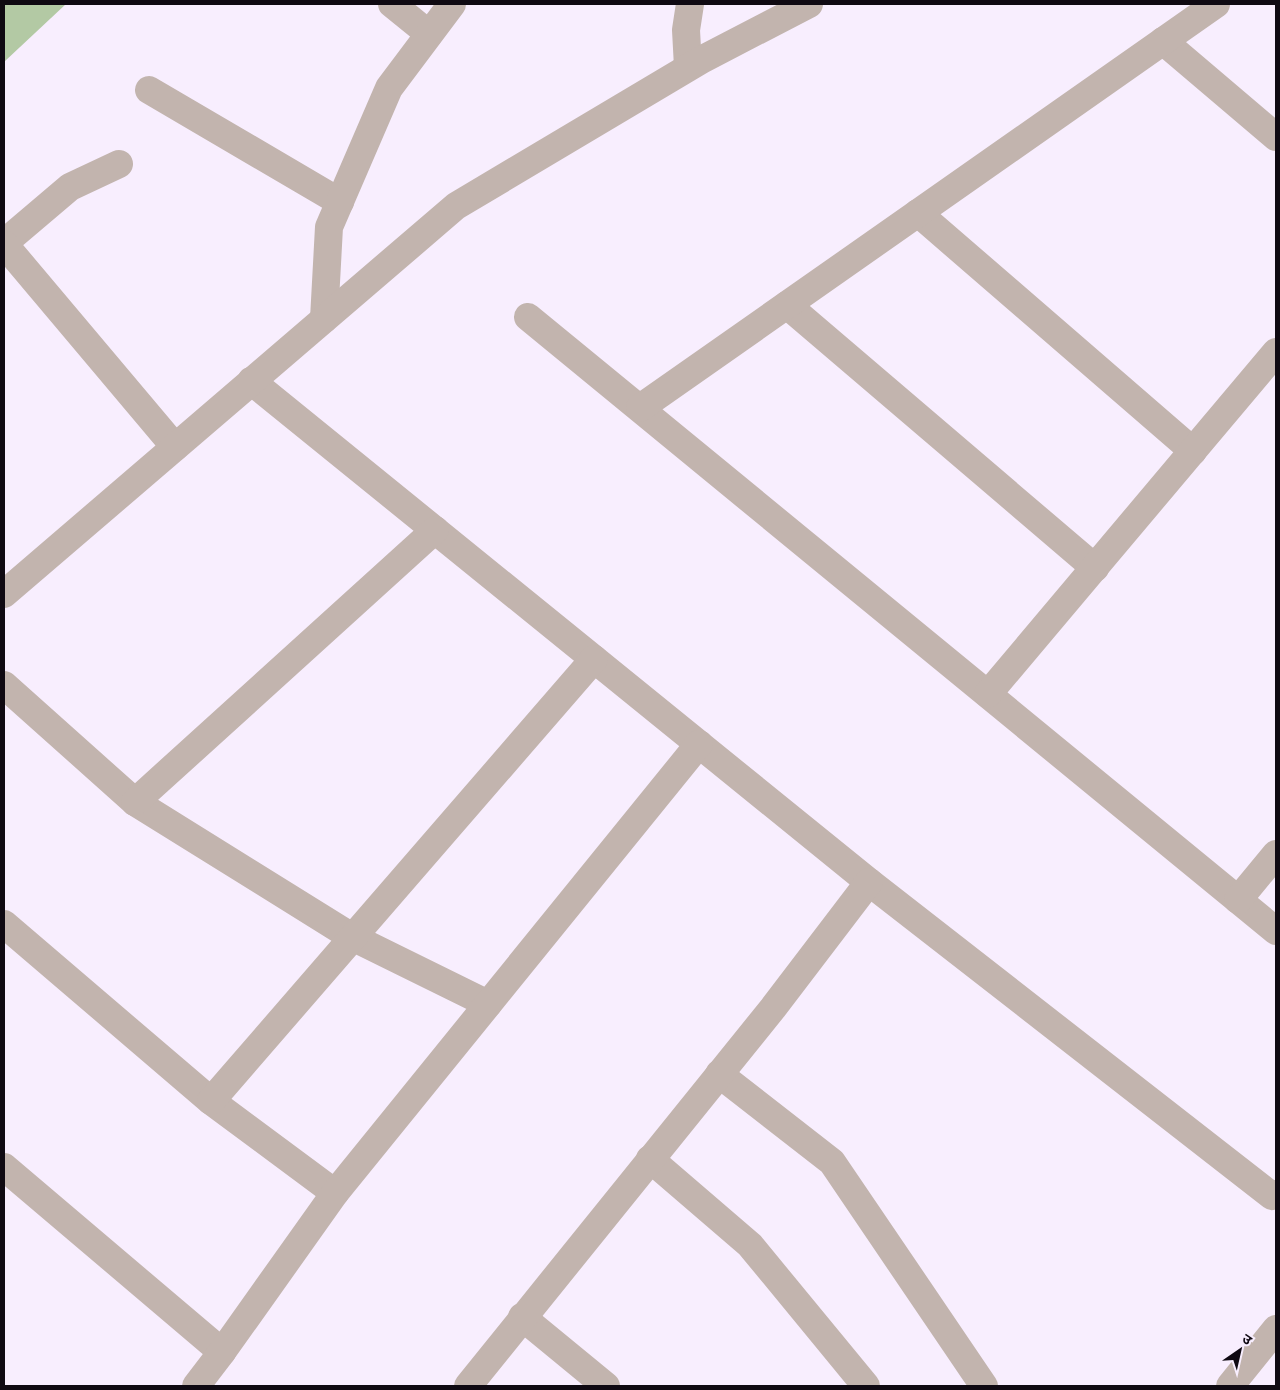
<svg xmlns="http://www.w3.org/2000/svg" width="1280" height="1390" font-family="'Exo 2','Noto Sans Devanagari',sans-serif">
<rect width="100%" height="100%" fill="#f8eefe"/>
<polygon fill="#b3c9a4" points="4,4 66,4 4,62"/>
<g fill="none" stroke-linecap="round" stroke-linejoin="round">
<g stroke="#c2b4ae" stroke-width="28">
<polyline points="392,4 429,34"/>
<polyline points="1163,41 1276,137"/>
<polyline points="688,67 686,30 690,4"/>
<polyline points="149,90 340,202"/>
<polyline points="918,213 1193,451"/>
<polyline points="4,243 70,187 119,164"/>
<polyline points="4,244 175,447"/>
<polyline points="787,305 1095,568"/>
<polyline points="528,317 1276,931"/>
<polyline points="324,319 329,227 389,88 452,4"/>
<polyline points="251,381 869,882 1272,1196 1276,1194"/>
<polyline points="640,408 1216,4"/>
<polyline points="4,594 456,206 703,59 809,4"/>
<polyline points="4,685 135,802 352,937 488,1004"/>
<polyline points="988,694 1276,352"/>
<polyline points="135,802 435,530"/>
<polyline points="1238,900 1276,854"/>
<polyline points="4,924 211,1101 335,1193"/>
<polyline points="719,1074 832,1162 984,1386"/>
<polyline points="211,1101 594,659"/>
<polyline points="650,1159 750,1245 866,1386"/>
<polyline points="4,1167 222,1352"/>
<polyline points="522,1317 606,1386"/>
<polyline points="196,1386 222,1352 335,1193 699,744"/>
<polyline points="468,1386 773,1008 869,882"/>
<polyline points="1230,1386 1276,1329"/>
</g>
</g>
<rect width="1280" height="1390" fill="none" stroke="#0f0912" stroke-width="10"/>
<g transform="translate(1240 1350) rotate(34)" stroke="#f8eefe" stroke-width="4" paint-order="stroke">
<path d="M0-4L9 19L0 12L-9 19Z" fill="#0f0912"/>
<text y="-8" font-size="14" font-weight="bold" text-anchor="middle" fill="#0f0912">उ</text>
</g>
</svg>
